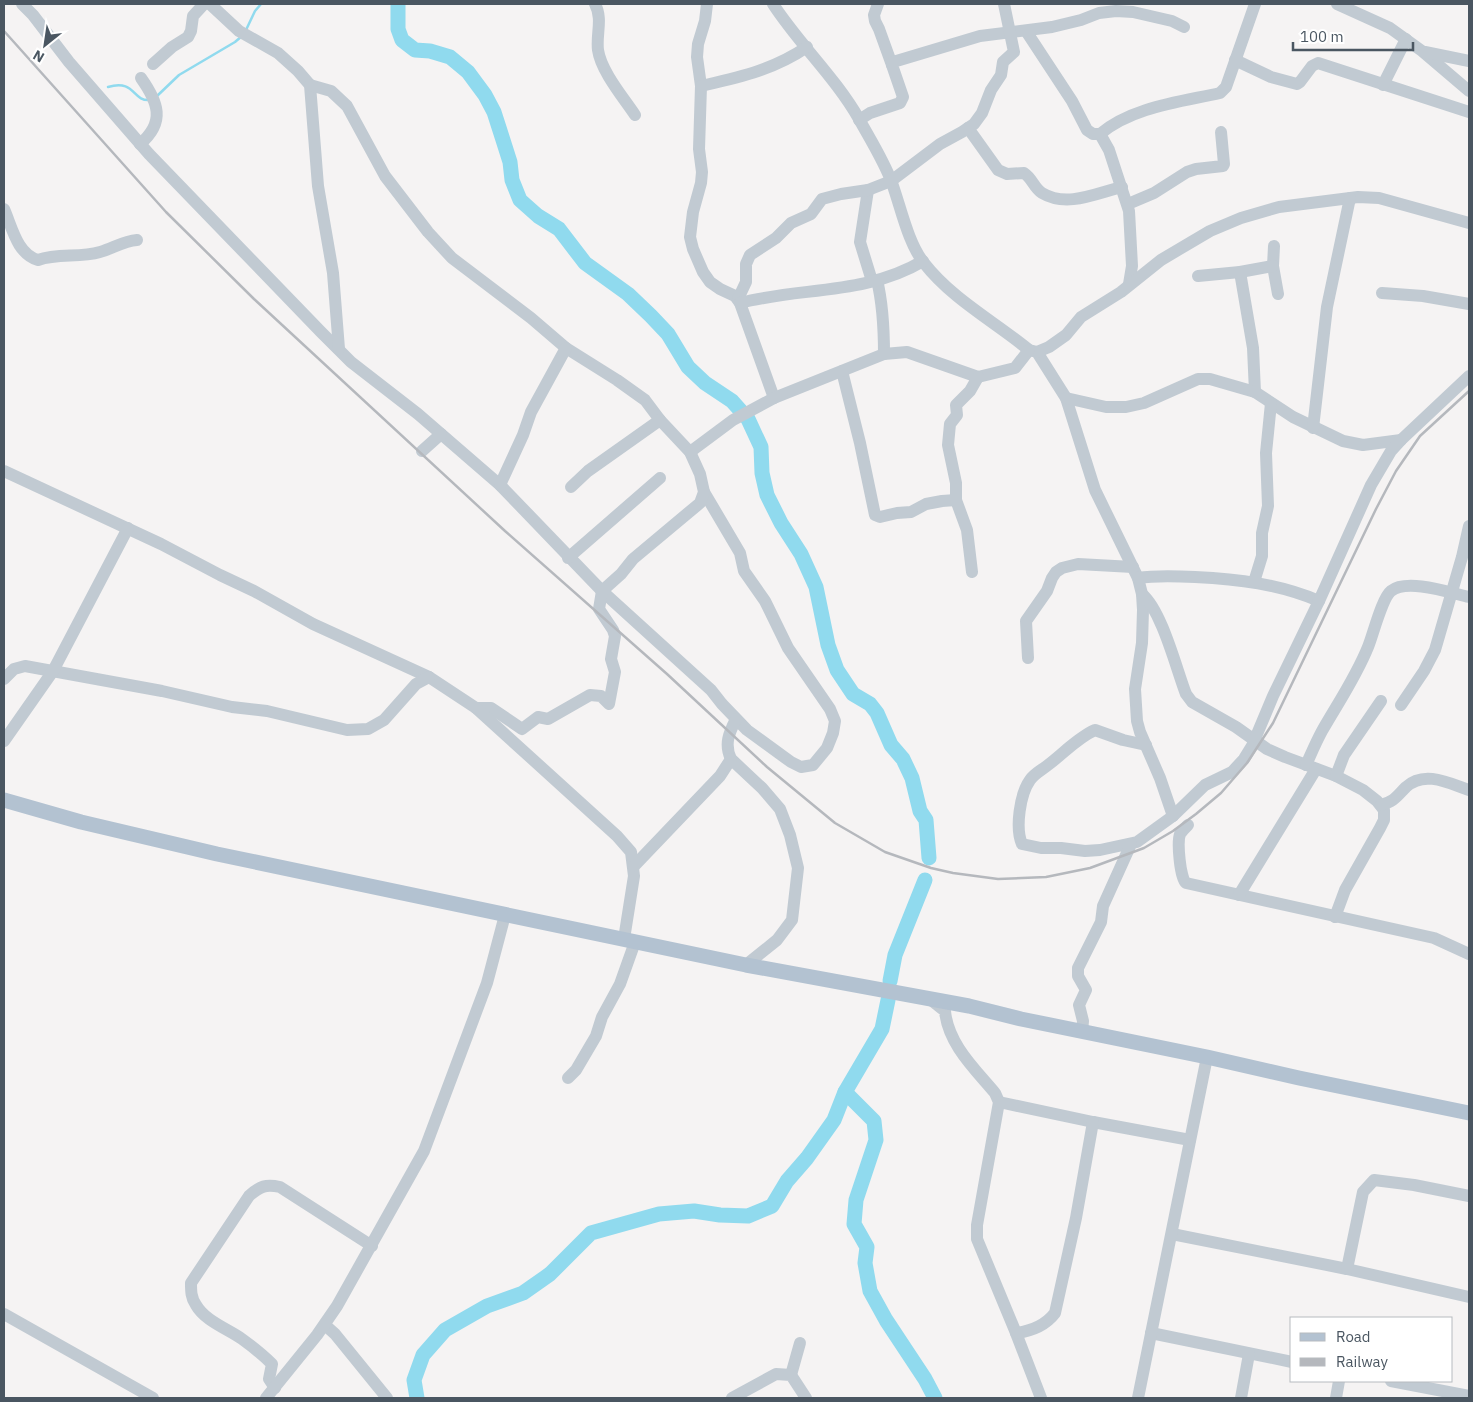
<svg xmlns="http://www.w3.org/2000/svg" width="1473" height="1402" font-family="'IBM Plex Sans',sans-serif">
<rect width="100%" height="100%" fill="#f5f3f3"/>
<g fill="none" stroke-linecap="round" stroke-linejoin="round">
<g stroke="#90daee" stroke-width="2.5">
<polyline points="246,30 255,11 261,4"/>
<path d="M 108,87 C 136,79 132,102 150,100"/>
<polyline points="157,96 179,75 235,42 242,36"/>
</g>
<g stroke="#90daee" stroke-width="15">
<polyline points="398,4 398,29 402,40 415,50 430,51 450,57 468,72 485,95 494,112 503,140 510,162 512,180 520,200 538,216 559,229 585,263 628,294 651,316 668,334 688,367 705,383 732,401 748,419 761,447 762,473 767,495 781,523 801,554 816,587 828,645 837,670 853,694 870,704 877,713 891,745 903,759 912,778 920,811 926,820 929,858"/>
<polyline points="890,981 895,955 925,880"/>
<polyline points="845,1092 874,1121 876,1140 856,1200 854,1224 867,1247 865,1263 870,1291 886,1320 925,1379 935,1398"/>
<polyline points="417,1398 414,1380 423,1355 445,1330 487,1306 523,1293 550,1274 591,1233 659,1214 694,1211 720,1215 748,1216 772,1206 787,1181 807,1158 834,1120 845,1092 882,1029 888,1000"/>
</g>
<g stroke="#c1cad2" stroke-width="12">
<polyline points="22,4 33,15 69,62 149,154 321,332 351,362 418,414 500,485 602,591 711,690 722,704 747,730 791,762 801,767 813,765 827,748 833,733 835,721 830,709 788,648 765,601 744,571 740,553 704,492"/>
<polyline points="210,4 239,31 278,53 298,71 310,85 318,186 333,273 339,349"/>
<path d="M 595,4 C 603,19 596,34 598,50 C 601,71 623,97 635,115"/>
<polyline points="707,4 705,21 698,44 697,57 701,86 699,149 702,172 701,183 693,212 690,237 693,249 703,272 710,282 720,289 735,296 740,303 774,398"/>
<path d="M 773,4 C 799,44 835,77 859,119 C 870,139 884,161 892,183 C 901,208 908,243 924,263 C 952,299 995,322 1029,350 L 1037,352 L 1066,398 L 1095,490 L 1138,578 L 1142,594 L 1143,610 L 1142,643 L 1135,689 L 1137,721 L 1140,732 L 1160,778 L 1173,816"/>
<polyline points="878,4 874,15 875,21 879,29 892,65"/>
<polyline points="1337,4 1390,28 1422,51 1469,91"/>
<polyline points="1026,31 1072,101 1087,130 1093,134 1100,134 1109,150 1129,211 1132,266 1129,284"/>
<polyline points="1425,52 1469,61"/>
<polyline points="1235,60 1271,77 1297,84 1300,82 1312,66 1318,63 1469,112"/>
<polyline points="153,64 172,47 188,37 191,31 193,16 204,4"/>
<polyline points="310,85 331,91 347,106 385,176 428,232 452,258 531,318 566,348 617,380 645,400 660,420 690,452 700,474 704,492 700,503 633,559 621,574 602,591 599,609 613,630 615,636 611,659 615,672 609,704 601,696 590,695 548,719 538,717 522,729 491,708 476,708"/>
<polyline points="1383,85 1406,39"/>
<path d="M 701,86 C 740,77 773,70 807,47"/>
<polyline points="859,120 870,113 900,103 903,97 892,65 893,62 980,36 1052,27 1081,20 1099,13 1116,11 1133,12 1172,21 1184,27"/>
<path d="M 968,128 L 998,170 L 1007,174 L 1024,173 C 1032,178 1034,188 1042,193 C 1067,208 1097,193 1122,187"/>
<path d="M 1100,134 C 1132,107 1180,102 1220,93 L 1226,87 L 1255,4"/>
<path d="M 140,144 C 166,122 158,102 141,78"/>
<polyline points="868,190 860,242 872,281"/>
<polyline points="1128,204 1154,193 1187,172 1196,169 1223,166 1224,164 1221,132"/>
<path d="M 4,209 C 12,227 17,254 38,260 C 58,253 79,258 100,252 C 112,249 123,241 137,240"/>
<polyline points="1274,246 1273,266 1278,294"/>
<polyline points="1240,272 1253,348 1255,392"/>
<polyline points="1198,276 1240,272 1273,266"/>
<path d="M 877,280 C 883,305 884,329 884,354"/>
<polyline points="1382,293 1423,296 1469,304"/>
<polyline points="738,299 746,282 746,264 750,255 776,238 791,223 811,214 822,199 841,194 868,190 891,181 940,144 962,132 974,124 982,113 991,90 1001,75 1003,62 1014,52 1004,4"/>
<path d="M 740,303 C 801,287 866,295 923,261"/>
<polyline points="1037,352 1049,347 1066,335 1081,317 1121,292 1161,260 1210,231 1241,218 1279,207 1358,197 1379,198 1469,223"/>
<polyline points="842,371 860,443 875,515 880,517 897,513 911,512 926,504 942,501 956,500"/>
<polyline points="1066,398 1106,407 1126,407 1144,403 1198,379 1210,379 1255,392 1293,417 1343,441 1363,445 1401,440"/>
<polyline points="1313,428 1327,307 1350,198"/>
<polyline points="422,451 441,434"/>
<polyline points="690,452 733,420 774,398 884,354 907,352 978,377 1015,368 1029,350"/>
<polyline points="4,471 161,544 220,575 254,591 313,624 429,677 476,708 617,836 631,852 634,876 624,939"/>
<polyline points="500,485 523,435 531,412 566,348"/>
<polyline points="571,487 588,471 660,420"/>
<polyline points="568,558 660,478"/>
<polyline points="972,572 967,530 956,500 956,483 948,445 950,424 957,415 956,405 970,391 978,377"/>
<path d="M 1138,578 C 1157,575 1176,576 1195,577 C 1238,579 1279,584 1319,601"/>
<polyline points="1254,582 1262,556 1262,533 1268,506 1266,453 1271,403"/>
<path d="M 1142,594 C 1162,611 1176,668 1186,694 L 1192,702 L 1236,727 L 1267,749 L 1285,757 L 1336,776 L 1363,790 L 1377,801 L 1384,810 L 1384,820 L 1380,828 L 1345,890 L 1335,917"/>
<polyline points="1028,658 1026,621 1047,591 1052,578 1056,572 1062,568 1078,564 1133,567"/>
<polyline points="4,679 14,669 25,666 162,691 232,707 267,711 347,730 368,729 384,720 416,684 429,677"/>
<polyline points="1401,705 1424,671 1435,650 1462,557 1469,526"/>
<path d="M 736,719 C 729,733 724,744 731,759 L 762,788 L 780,809 L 790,835 L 798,868 L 792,920 L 777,940 L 746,965"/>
<polyline points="4,741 53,671 128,528"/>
<path d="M 1146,745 L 1123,740 L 1095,730 C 1077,738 1064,753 1048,765 C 1042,770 1035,773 1030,780 C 1020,794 1015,828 1022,844 L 1041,848 L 1061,848 L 1085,851 L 1100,850 L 1137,842 L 1173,816 L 1205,785 L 1232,772 L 1244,759 L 1252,746 L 1273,696 L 1319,601 L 1371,485 L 1391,451 L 1401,440 L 1469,376"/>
<path d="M 1306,765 C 1311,754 1316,742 1322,731 C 1338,703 1356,677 1368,647 C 1373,635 1382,598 1391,591 C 1407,578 1451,593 1469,597"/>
<polyline points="1336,776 1344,755 1381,701"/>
<path d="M 1381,805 C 1395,801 1396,797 1406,787 C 1424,770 1449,783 1469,790"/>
<path d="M 1188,825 C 1186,827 1182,831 1180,834 C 1177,842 1180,878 1186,883 L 1434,938 L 1469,954"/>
<polyline points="634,866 720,776 731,759"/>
<polyline points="1239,895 1316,769"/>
<path d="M 930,999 L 945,1011 C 948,1044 975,1069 995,1093 L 999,1102 L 977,1225 L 977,1239 L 1016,1333 L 1041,1398"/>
<polyline points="1082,1032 1083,1021 1079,1005 1086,990 1078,976 1078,968 1101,922 1103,906 1131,844"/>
<polyline points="568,1078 576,1070 596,1036 602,1017 620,984 635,942"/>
<polyline points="999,1102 1093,1122 1190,1140"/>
<polyline points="1172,1234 1347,1269 1469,1297"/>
<polyline points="1347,1269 1363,1192 1374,1180 1414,1185 1469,1196"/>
<polyline points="4,1314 153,1398"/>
<polyline points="325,1325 335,1334 387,1398"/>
<path d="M 1016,1333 C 1032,1331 1045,1326 1055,1313 L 1076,1218 L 1093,1122"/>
<polyline points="1151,1333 1292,1362"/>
<polyline points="791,1375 800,1343"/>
<polyline points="1391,1381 1469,1396"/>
<path d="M 275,1388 L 269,1379 L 272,1364 C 263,1355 253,1347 242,1339 C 228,1329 205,1321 196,1305 C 191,1298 191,1291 191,1283 L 249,1196 C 260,1186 266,1184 280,1187 L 372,1246"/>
<polyline points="266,1398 317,1335 337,1306 424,1151 487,983 505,915"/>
<polyline points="732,1398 776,1374 791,1375 806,1398"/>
<polyline points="1138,1398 1207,1057"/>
<polyline points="1241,1398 1249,1354"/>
<polyline points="1336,1398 1339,1381"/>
</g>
<polyline stroke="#b3c2d1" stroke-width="15" points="4,800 81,822 217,854 746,965 969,1006 1021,1019 1207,1057 1299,1078 1469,1113"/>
<polyline stroke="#b5b8bd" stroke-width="2.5" points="4,31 166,212 254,299 505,531 667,674 767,767 835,823 885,852 931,868 953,873 998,879 1046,877 1090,868 1144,848 1173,831 1196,814 1221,793 1247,763 1273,723 1376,509 1396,471 1420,436 1469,391"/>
</g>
<rect width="1473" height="1402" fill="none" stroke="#4a5661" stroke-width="10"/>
<rect x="1290" y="1317" width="162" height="65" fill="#ffffff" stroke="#b7bbc0"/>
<rect x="1300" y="1333" width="25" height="8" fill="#b3c2d1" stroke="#b7bbc0"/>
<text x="1336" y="1342" font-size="15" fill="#4a5661">Road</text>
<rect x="1300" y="1358" width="25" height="8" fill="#b5b8bd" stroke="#b7bbc0"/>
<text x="1336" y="1367" font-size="15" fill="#4a5661">Railway</text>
<g transform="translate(45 45) rotate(210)" stroke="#ffffff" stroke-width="4" paint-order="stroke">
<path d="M0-4L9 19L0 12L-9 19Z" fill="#4a5661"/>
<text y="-8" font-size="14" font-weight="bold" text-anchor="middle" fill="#4a5661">N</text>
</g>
<path d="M1293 42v8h120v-8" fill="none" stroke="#4a5661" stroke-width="2.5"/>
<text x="1300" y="42" font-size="15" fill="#4a5661" stroke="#ffffff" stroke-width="4" paint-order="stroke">100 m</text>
</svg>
